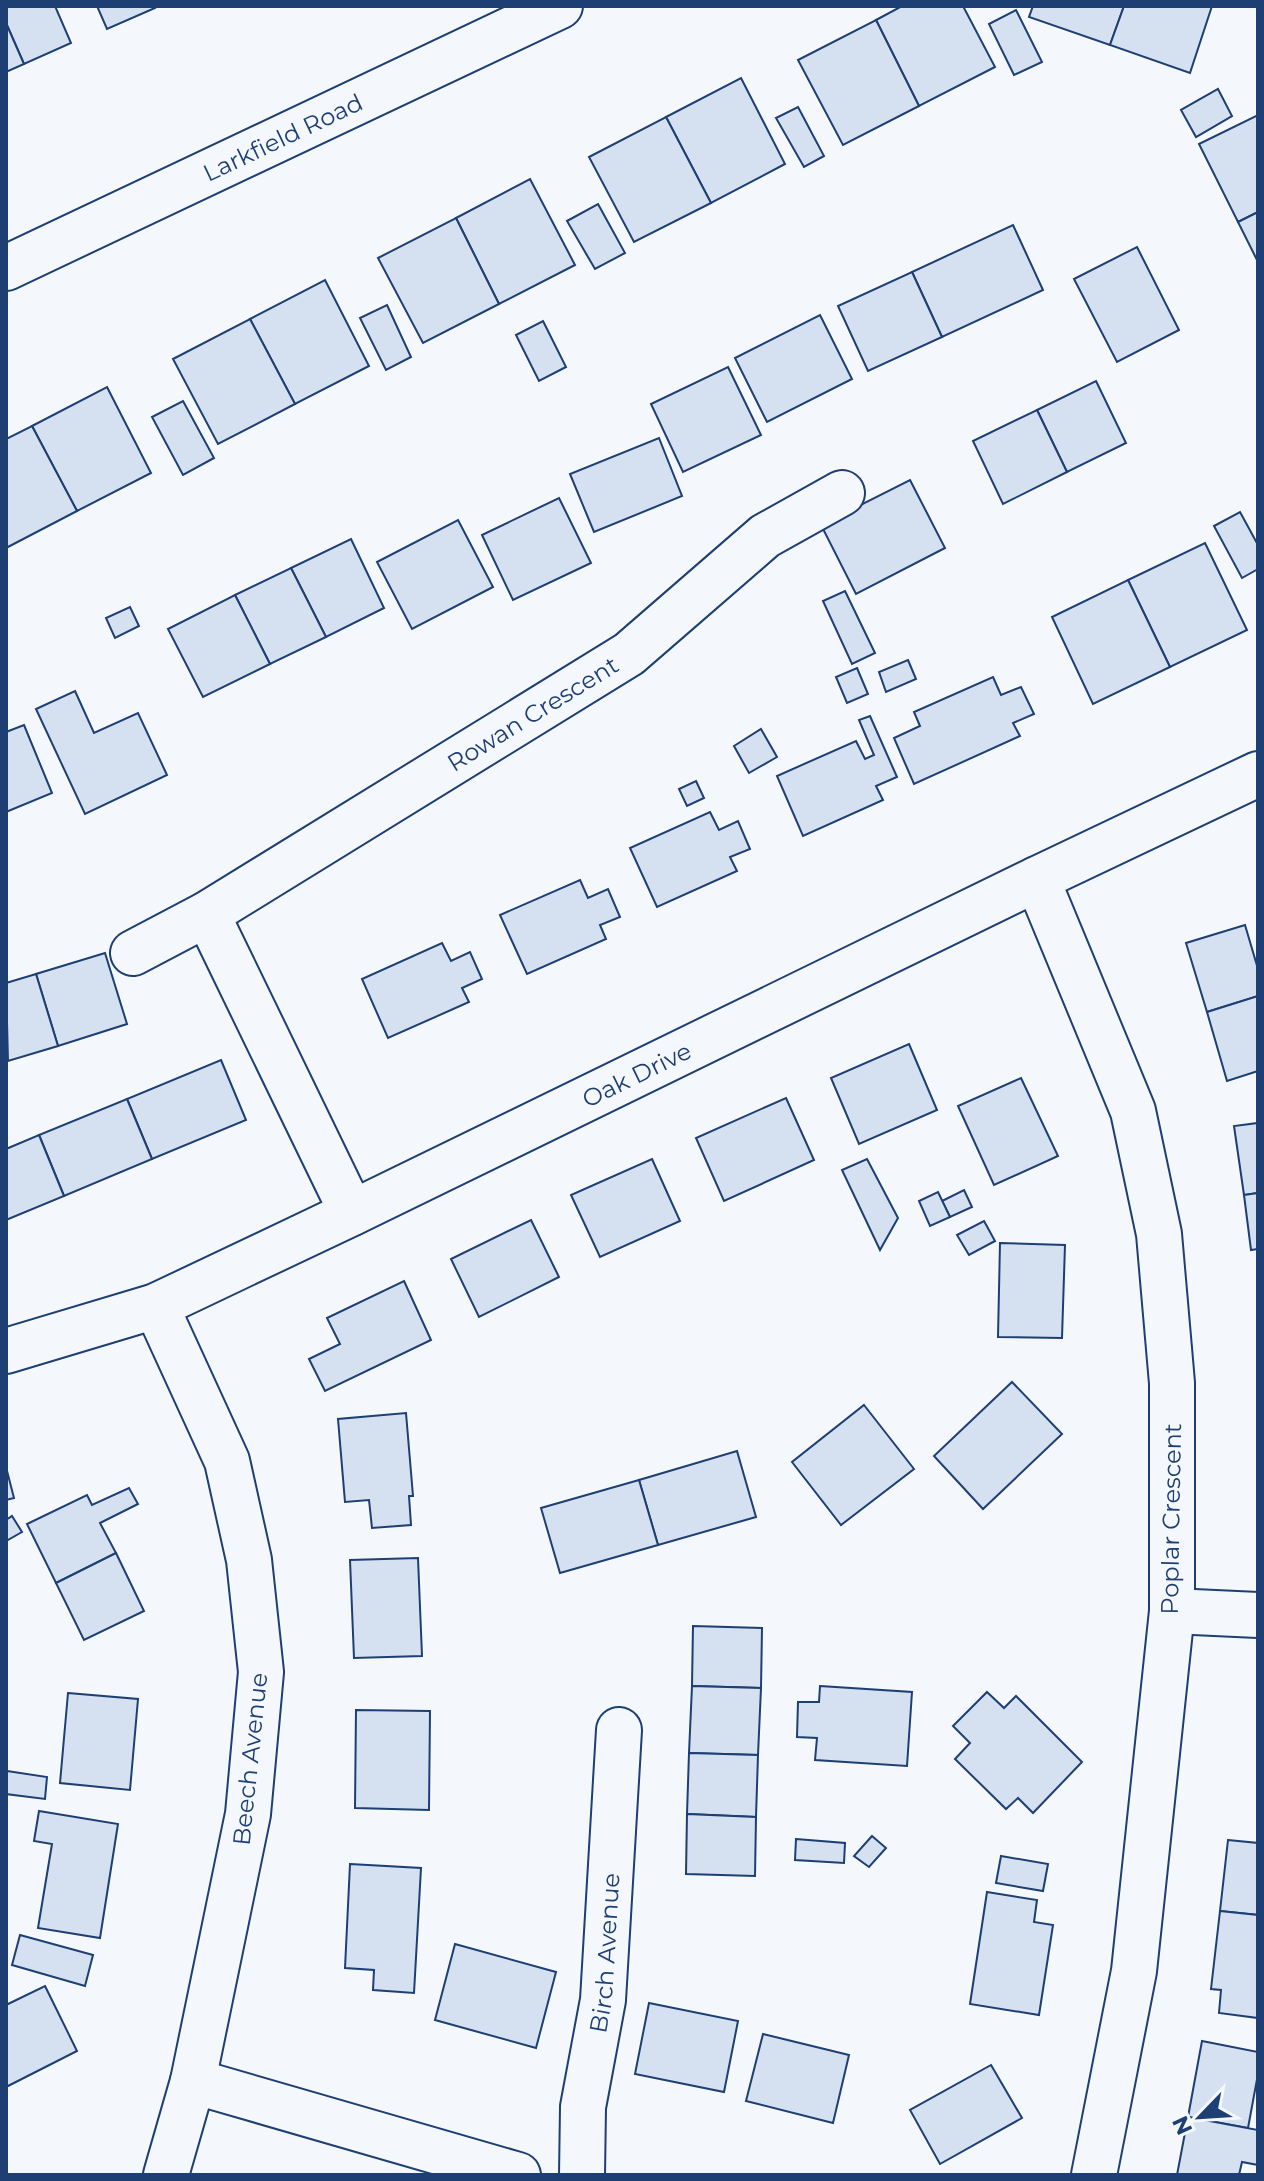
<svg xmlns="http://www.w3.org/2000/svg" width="1264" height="2181" font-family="Montserrat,sans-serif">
<rect width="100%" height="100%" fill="#f4f7fb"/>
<g fill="#d5e0f0" stroke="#1d3f73" stroke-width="2">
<polygon points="6,6 55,6 71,43 24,64 6,23"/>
<polygon points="97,6 154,6 155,8 107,29"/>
<polygon points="902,6 963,6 995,67 919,106 876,20"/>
<polygon points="1033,6 1124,6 1110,45 1029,17"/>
<polygon points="1124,6 1212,6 1190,73 1110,45"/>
<polygon points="1016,10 1042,62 1014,75 989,24"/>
<polygon points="876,20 919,106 843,145 798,60"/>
<polygon points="6,23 24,64 6,72"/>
<polygon points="741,78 785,164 711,203 666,117"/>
<polygon points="1218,89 1232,116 1196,137 1181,110"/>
<polygon points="798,107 824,156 804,167 776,118"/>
<polygon points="1258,115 1258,212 1238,222 1199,144"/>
<polygon points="666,117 711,203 634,242 589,157"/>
<polygon points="530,179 575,265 499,304 456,218"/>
<polygon points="598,204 625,253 595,269 567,221"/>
<polygon points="1258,212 1258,262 1238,222"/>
<polygon points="456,218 499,304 423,343 378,258"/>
<polygon points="1013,225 1043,290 942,337 912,272"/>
<polygon points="1137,247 1179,330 1117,362 1074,279"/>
<polygon points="912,272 942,337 868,371 838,306"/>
<polygon points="325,280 369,366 295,404 250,319"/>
<polygon points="387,305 411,357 386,370 360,318"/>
<polygon points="820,315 852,379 767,422 735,358"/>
<polygon points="250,319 295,404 218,444 173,359"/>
<polygon points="543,321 566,367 539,381 516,335"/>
<polygon points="728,367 761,435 683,472 651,404"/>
<polygon points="1096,381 1126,443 1067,472 1037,410"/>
<polygon points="107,387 151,473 77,511 32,426"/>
<polygon points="183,401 214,458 183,475 152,417"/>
<polygon points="1037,410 1067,472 1003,504 973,441"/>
<polygon points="32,426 77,511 6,548 6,439"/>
<polygon points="659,438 682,496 594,532 570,474"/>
<polygon points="910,480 945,548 856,594 821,525"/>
<polygon points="559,498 591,563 513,600 482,535"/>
<polygon points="1240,512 1258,545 1258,569 1242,578 1214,526"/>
<polygon points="458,520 493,587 412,629 377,562"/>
<polygon points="351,539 384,608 326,637 291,568"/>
<polygon points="1205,543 1247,630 1170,667 1128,580"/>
<polygon points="291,568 326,637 270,664 235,595"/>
<polygon points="1128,580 1170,667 1093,704 1052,617"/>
<polygon points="845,591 875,653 852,664 823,601"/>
<polygon points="235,595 270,664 203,697 168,629"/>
<polygon points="130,607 139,626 115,638 106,618"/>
<polygon points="908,660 916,679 886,692 879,672"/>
<polygon points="857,668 868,694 847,703 836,677"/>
<polygon points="993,677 1001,695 1021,687 1034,714 1013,723 1020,736 914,784 894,738 920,726 914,712"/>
<polygon points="75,691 94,733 138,713 167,775 85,814 36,709"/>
<polygon points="870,716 897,777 876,786 883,800 803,836 777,776 856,741 865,759 874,755 859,720"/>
<polygon points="24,725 52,793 6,812 6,732"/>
<polygon points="761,729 777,757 749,773 734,746"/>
<polygon points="696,781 704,798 687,806 679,789"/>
<polygon points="710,812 719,830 738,821 750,849 730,857 737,871 657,907 630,848"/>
<polygon points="580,880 588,898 608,889 620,917 600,925 606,939 527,974 500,915"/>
<polygon points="1245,925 1258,969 1258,996 1207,1012 1186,943"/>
<polygon points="442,943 451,961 470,952 482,979 462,988 469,1002 388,1038 362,979"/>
<polygon points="105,953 127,1024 58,1046 36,974"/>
<polygon points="36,974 58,1046 8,1061 6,983"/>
<polygon points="1258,996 1258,1071 1227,1081 1207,1012"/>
<polygon points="909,1044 937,1110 859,1144 831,1078"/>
<polygon points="221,1060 246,1120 152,1159 127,1099"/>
<polygon points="1021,1078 1058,1156 994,1185 958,1106"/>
<polygon points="786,1098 814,1160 724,1201 696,1138"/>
<polygon points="127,1099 152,1159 64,1196 39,1135"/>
<polygon points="1258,1123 1258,1193 1244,1195 1234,1126"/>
<polygon points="39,1135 64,1196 6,1220 6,1149"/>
<polygon points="652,1159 680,1221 600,1257 571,1195"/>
<polygon points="867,1159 898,1218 880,1250 842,1170"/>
<polygon points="964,1190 972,1207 950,1217 942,1201"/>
<polygon points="938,1192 950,1217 930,1226 919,1201"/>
<polygon points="1258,1193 1258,1249 1251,1250 1244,1195"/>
<polygon points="531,1220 559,1277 479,1317 451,1259"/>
<polygon points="984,1221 995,1241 969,1255 957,1235"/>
<polygon points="1000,1243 1065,1245 1062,1338 998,1337"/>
<polygon points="404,1281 431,1340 325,1391 309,1359 340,1344 327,1318"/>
<polygon points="1012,1382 1062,1434 983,1509 934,1456"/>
<polygon points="864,1405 914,1469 841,1525 792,1462"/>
<polygon points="406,1413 413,1496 409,1496 411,1525 372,1528 369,1500 345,1502 338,1419"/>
<polygon points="737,1451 756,1517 658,1545 639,1480"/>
<polygon points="6,1467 14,1498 6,1500"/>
<polygon points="639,1480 658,1545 560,1573 541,1508"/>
<polygon points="129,1488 138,1504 100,1523 116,1553 56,1583 27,1524 87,1495 92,1505"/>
<polygon points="12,1516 22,1532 6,1541 6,1520"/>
<polygon points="116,1553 144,1611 84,1640 56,1583"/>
<polygon points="418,1558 422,1656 354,1658 350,1560"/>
<polygon points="693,1626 762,1628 761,1688 692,1686"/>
<polygon points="692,1686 761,1688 758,1755 689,1753"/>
<polygon points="820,1686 912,1692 907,1766 815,1760 817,1738 797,1737 798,1702 819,1702"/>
<polygon points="987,1692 1004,1708 1016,1696 1082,1762 1033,1813 1018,1798 1006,1809 955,1759 970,1743 953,1726"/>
<polygon points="68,1693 138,1699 130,1790 60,1783"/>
<polygon points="356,1710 430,1711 429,1810 355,1808"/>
<polygon points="689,1753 758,1755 756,1817 687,1814"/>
<polygon points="7,1771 47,1777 45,1799 6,1794"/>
<polygon points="39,1811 118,1824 100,1938 38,1928 52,1844 34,1841"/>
<polygon points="687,1814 756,1817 755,1876 686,1874"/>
<polygon points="872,1836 886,1848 869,1867 854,1856"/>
<polygon points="796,1839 845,1843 844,1863 795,1860"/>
<polygon points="1228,1840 1258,1843 1258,1915 1220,1911"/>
<polygon points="1001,1856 1048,1864 1043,1891 996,1883"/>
<polygon points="350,1864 421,1868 414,1993 373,1990 374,1970 345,1968"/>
<polygon points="987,1892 1037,1900 1034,1922 1053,1925 1039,2015 970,2004"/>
<polygon points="1220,1911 1258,1915 1258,2018 1219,2013 1221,1990 1211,1989"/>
<polygon points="20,1935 93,1955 85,1986 12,1965"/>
<polygon points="455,1944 556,1972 536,2048 435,2020"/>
<polygon points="45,1986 77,2051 6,2087 6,2005"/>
<polygon points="649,2003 738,2021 724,2092 635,2074"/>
<polygon points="763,2034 849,2055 833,2123 746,2101"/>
<polygon points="1202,2041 1258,2052 1258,2074 1248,2128 1188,2117"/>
<polygon points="991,2065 1022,2118 940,2164 910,2110"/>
<polygon points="1188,2117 1258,2130 1258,2165 1242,2162 1239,2175 1177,2175"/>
</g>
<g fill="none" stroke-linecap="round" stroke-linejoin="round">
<defs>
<g id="minor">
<path id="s1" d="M 6,268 L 560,6"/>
<polyline points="1037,879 1133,1111 1159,1234 1172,1383 1172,1611 1134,1971 1094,2175"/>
<polyline points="207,914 352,1213"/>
<path id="s2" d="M 133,953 L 207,914 L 629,654 L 765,536 L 842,493"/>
<polyline points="156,1306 227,1461 249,1560 261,1672 248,1814 193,2081 166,2175"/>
<path id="s3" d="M 6,1351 L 156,1306 L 352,1213 L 1037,879 L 1258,774"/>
<polyline points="1172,1611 1258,1615"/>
<polyline points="193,2081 518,2175"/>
<path id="s4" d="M 582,2175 L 583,2107 L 603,2000 L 619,1730"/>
</g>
</defs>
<use href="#minor" stroke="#1d3f73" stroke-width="48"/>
<use href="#minor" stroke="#f4f7fb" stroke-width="44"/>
</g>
<g text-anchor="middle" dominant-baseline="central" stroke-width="6" stroke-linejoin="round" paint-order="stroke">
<g font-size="24" fill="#1d3f73" stroke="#f4f7fb">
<text stroke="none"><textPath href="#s1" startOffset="306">Larkfield Road</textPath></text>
<text stroke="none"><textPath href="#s2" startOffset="466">Rowan Crescent</textPath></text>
<text stroke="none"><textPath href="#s3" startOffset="690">Oak Drive</textPath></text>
<text transform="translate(1171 1519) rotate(-89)">Poplar Crescent</text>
<text transform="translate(250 1759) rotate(-84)">Beech Avenue</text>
<text stroke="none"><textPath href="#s4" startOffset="224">Birch Avenue</textPath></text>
</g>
</g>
<rect width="1264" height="2181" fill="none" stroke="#1d3f73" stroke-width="16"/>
<g transform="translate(1200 2117) rotate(245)" stroke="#f4f7fb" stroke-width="6" paint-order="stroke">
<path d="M0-6L14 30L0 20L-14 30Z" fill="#1d3f73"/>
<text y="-12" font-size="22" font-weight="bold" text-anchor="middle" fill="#1d3f73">N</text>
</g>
</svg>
